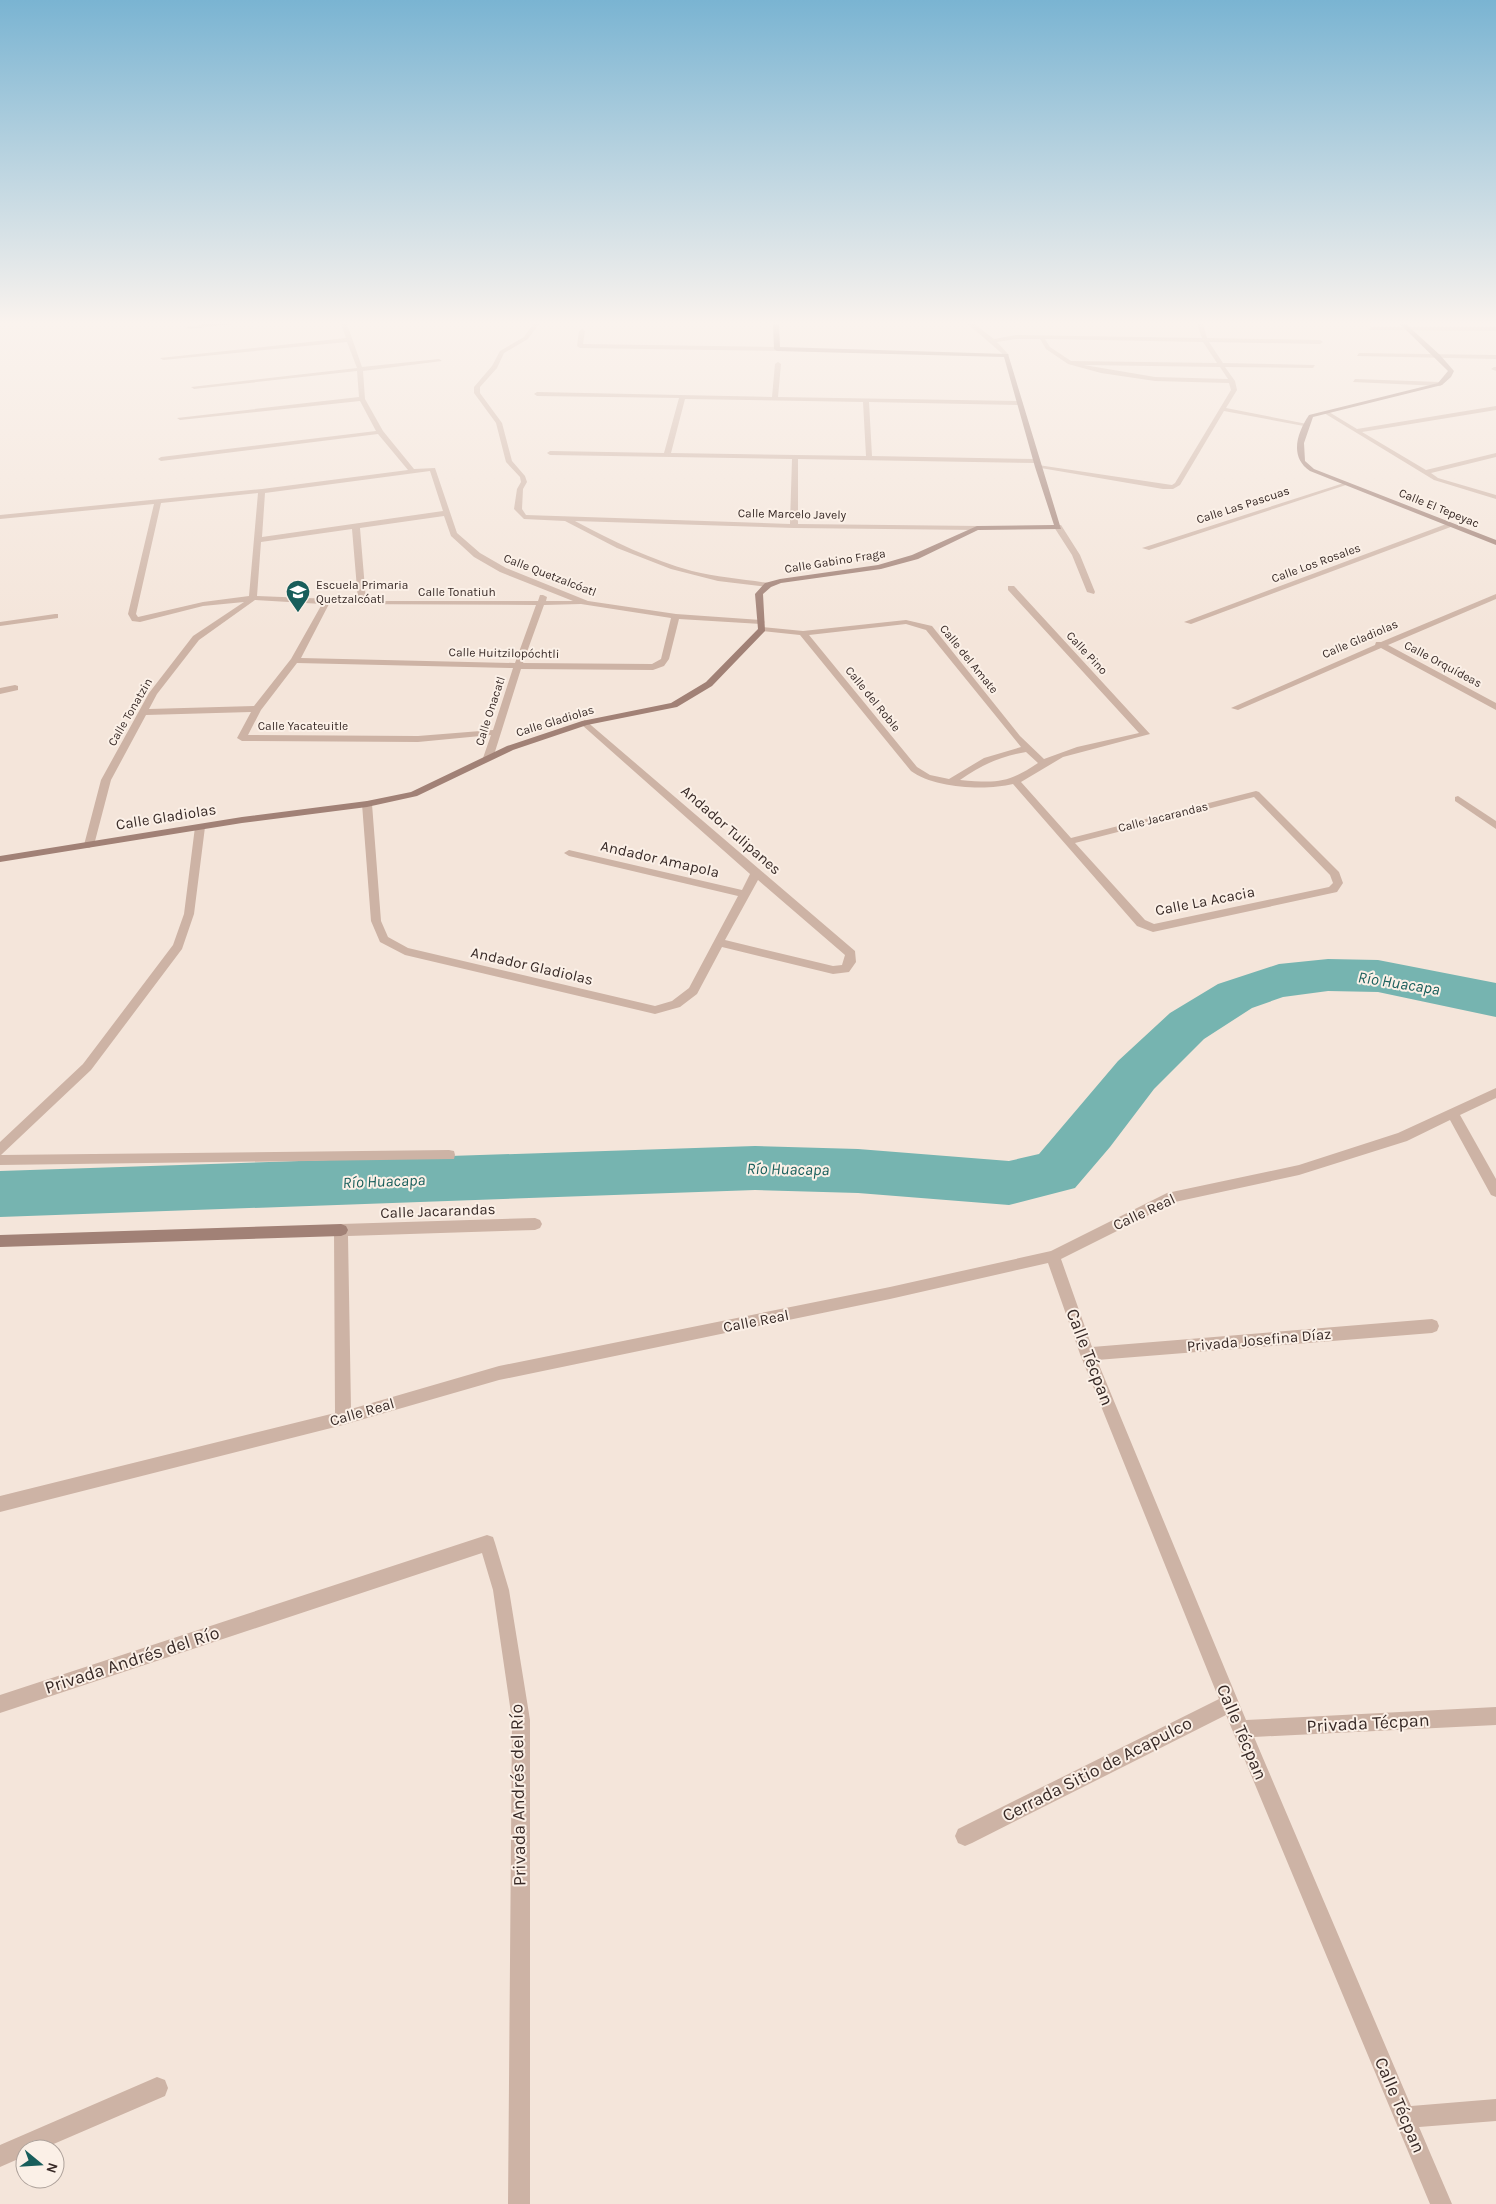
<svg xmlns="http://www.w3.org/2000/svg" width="1496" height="2204" font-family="Karla,sans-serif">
<rect width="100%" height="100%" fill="#f4e5da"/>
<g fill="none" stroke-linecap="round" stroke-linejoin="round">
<polygon fill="#76b4b0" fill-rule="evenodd" points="1328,959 1378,960 1496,983 1496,1017 1378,992 1328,991 1283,997 1252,1008 1204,1039 1154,1089 1110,1147 1075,1188 1009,1205 858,1193 755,1190 0,1217 0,1171 755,1146 858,1149 1009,1161 1039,1154 1118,1061 1170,1013 1218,984 1279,964"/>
<g fill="#cdb3a5" fill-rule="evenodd">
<polygon points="207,324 231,324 190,329 187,327"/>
<path d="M 341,324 L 347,324 L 362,367 L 439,359 L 442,361 L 363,371 L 365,399 L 383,431 L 414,469 L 435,468 L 457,533 L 480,553 L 506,568 L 588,601 L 676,614 L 761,620 L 765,622 L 761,624 L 679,619 L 669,659 L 664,666 L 653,670 L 521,669 L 493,758 L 488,761 L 483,758 L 491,735 L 418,742 L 242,741 L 237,738 L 251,712 L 146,715 L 111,780 L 94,845 L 89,848 L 85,847 L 84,845 L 101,780 L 149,693 L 193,636 L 244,602 L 203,606 L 140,622 L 132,621 L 128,614 L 154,504 L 0,519 L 0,515 L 262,489 L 408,470 L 378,434 L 161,461 L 158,459 L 161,457 L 376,431 L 360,401 L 180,420 L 177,418 L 359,397 L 357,371 L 194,389 L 191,387 L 357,368 L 347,342 L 163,360 L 160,358 L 346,338 ZM 430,471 L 443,511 L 262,537 L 265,493 ZM 258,493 L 249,596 L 203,602 L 138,617 L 136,614 L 161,503 ZM 444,516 L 451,536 L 474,557 L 500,572 L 573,601 L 546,601 L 547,597 L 543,595 L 540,595 L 538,601 L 366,601 L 360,528 ZM 352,529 L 358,600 L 257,596 L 261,542 ZM 255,600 L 322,604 L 291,659 L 254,706 L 149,709 L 157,694 L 199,640 ZM 329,604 L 536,605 L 515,663 L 301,658 ZM 581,604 L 671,618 L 661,659 L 652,664 L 523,663 L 544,605 ZM 297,663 L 513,668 L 493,730 L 418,736 L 248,735 L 261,710 Z"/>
<path d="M 533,324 L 539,324 L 528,339 L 504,353 L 497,368 L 480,387 L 480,393 L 502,423 L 512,461 L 525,476 L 527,482 L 523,489 L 522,509 L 526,515 L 790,524 L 792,459 L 550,455 L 547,453 L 550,451 L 664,453 L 679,398 L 537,396 L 534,394 L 537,392 L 772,397 L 775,364 L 778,362 L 781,364 L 778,397 L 1020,401 L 1023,403 L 1020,405 L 869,402 L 872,456 L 1036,459 L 1039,461 L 1036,463 L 798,459 L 798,524 L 980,526 L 980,530 L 977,530 L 794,528 L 575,521 C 613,541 651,560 692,571 C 717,577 743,579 768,583 L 772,585 L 768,587 L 718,581 L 671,569 L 617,548 L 565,521 L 524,519 L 514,509 L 517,489 L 521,482 L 520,477 L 506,462 L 496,423 L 474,393 L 474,387 L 492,366 L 500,351 L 524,337 ZM 685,399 L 863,402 L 866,456 L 671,453 Z"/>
<path d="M 968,324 L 974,324 L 994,339 L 1016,335 L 1202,338 L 1197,324 L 1203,324 L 1207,338 L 1320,340 L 1323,342 L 1320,344 L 1209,342 L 1223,363 L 1315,365 L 1313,368 L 1225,367 L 1235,381 L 1237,390 L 1226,408 L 1307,424 L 1304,426 L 1224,411 L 1180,485 L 1173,489 L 1163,489 L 1035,467 L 1038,465 L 1172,485 L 1175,483 L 1231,390 L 1229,383 L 1155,381 L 1101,373 L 1068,364 L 1046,349 L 1040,339 L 1016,339 L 997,342 L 1009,355 L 1006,357 ZM 1045,339 L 1203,342 L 1217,363 L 1071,361 L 1050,347 ZM 1084,365 L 1220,367 L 1228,379 L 1155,377 Z"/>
<polygon points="1371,327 1496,327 1496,331 1369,330"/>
<polygon points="582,329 585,331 583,344 777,347 780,349 777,351 580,348 577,346 579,331"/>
<polygon points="1359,353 1496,355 1496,359 1357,356"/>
<polygon points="1494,367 1496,367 1496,371 1491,369"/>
<polygon points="1355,379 1440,382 1443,384 1440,386 1353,382"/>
<polygon points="1496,406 1496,410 1362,432 1426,470 1496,453 1496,457 1431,473 1438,478 1496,495 1496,499 1434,480 1324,413 1329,412 1357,429"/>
<polygon points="1344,483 1349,484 1149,550 1142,548"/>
<polygon points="1449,523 1456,525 1191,624 1184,622"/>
<polygon points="1055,525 1061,525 1080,555 1095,592 1094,594 1087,592 1072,555 1054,527"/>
<path d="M 1008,586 L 1014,586 L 1150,734 L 1063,757 L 1021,782 L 1071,838 L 1256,791 L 1259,792 L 1339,872 L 1343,883 L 1337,892 L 1153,932 L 1137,926 L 1013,784 C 985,791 934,788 911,771 L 800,635 L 762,631 L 758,629 L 762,627 L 803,631 L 906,620 L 932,626 L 1020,736 L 1044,759 L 1077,747 L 1139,733 L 1008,590 ZM 906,624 L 926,630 L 1021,747 L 984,758 L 949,779 L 930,775 L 917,767 L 809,635 ZM 1026,752 L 1038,763 C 1007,784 996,783 960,780 C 981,765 1001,756 1026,752 ZM 1254,797 L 1330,875 L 1333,883 L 1329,887 L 1154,924 L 1145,920 L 1075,843 Z"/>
<polygon points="1496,594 1496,599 1388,645 1496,703 1496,710 1381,648 1238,710 1231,708 1375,645 1376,642 1381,642"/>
<polygon points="55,614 58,614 58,618 0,626 0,622"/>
<polygon points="15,685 18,686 18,690 0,694 0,688"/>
<path d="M 585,720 L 855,951 L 856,962 L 849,972 L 833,974 L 722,947 L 697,994 L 680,1007 L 655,1014 L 405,955 L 380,942 L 371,921 L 362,804 L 367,801 L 372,804 L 381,921 L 388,937 L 408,948 L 655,1006 L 672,1001 L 689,988 L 738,896 L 569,856 L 564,853 L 569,850 L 742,890 L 750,874 L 582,725 L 580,723 ZM 758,880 L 845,955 L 842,965 L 833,966 L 725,940 Z"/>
<polygon points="1458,796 1496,821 1496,829 1455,801 1455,797"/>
<polygon points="200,824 205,827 194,914 182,949 91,1070 1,1155 449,1150 454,1151 455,1155 454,1159 0,1165 0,1142 83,1064 173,945 184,914 195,827"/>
<polygon points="1496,1088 1496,1098 1460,1115 1496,1179 1496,1197 1491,1195 1450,1120 1407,1141 1299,1175 1175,1202 1061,1259 1092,1347 1432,1319 1437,1321 1439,1326 1437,1331 1432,1333 1097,1360 1246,1720 1496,1707 1496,1725 1254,1737 1411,2106 1496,2099 1496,2121 1419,2127 1452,2204 1430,2204 1226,1715 972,1843 965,1846 958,1843 955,1836 958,1829 1219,1699 1080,1354 1048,1263 890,1299 499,1380 343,1425 0,1512 0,1496 335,1413 334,1230 336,1226 341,1224 535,1218 540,1220 542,1224 540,1228 535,1230 348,1236 351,1409 499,1366 890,1287 1051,1251 1167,1193 1299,1165 1398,1133"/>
<polygon points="487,1535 493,1537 495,1543 509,1590 530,1720 530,2204 508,2204 512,1720 493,1590 482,1553 0,1713 0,1695"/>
<polygon points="157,2077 165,2080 168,2088 165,2096 42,2149 25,2149 25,2156 0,2167 0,2145"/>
</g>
<g fill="#a18176" fill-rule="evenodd">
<polygon points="773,324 779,324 780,347 1008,354 1061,529 978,530 918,559 881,569 781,583 771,587 763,594 765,631 712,686 677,707 587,725 513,750 417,796 367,807 242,823 0,862 0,856 242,817 367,801 411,792 507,746 582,721 671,703 706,682 758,629 755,594 765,583 780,579 878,565 912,555 977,526 1054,525 1035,467 1004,357 777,351 774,349"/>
<path d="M 1400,324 L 1406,324 L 1440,355 L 1454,371 L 1451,377 L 1442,385 L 1313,417 L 1304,443 L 1305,461 L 1314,469 L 1496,540 L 1496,545 L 1310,471 C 1289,457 1297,433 1309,415 L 1438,383 L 1448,371 Z"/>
<polygon points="341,1224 346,1226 348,1230 346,1234 341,1236 0,1247 0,1235"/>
</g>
</g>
<linearGradient id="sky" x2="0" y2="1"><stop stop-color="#7ab4d2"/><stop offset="0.51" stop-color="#faf3ee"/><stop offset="1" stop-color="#faf3ee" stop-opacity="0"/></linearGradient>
<rect width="1496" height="633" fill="url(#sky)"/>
<defs>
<symbol id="school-pin" viewBox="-11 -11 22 30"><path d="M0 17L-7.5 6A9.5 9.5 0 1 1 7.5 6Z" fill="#185e5b" stroke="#fbf0e7"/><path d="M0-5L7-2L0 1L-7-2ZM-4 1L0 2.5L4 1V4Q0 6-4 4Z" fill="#fff"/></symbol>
</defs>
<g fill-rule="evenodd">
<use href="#school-pin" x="284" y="578" width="28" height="38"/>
</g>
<g text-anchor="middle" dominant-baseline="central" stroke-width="4" stroke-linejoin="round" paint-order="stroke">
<g font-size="12" fill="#382a27" stroke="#fbf0e7">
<text transform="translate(1243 505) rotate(-18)">Calle Las Pascuas</text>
<text transform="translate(1439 508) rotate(22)">Calle El Tepeyac</text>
<text transform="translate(792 514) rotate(1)">Calle Marcelo Javely</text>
<text transform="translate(835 561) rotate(-9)">Calle Gabino Fraga</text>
<text transform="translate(1316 563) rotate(-20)">Calle Los Rosales</text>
<text transform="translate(550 575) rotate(21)">Calle Quetzalcóatl</text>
<text x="457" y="592">Calle Tonatiuh</text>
<text transform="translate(1360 639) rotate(-23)">Calle Gladiolas</text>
<text transform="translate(504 653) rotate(1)">Calle Huitzilopóchtli</text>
<text transform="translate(1087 653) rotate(47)">Calle Pino</text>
<text transform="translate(969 659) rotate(51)">Calle del Amate</text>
<text transform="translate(1443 664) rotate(28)">Calle Orquídeas</text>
<text transform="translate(873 699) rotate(51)">Calle del Roble</text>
<text transform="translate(490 711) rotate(-72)">Calle Onacatl</text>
<text transform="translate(130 712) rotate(-60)">Calle Tonatzin</text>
<text transform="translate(555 721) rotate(-17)">Calle Gladiolas</text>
<text x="303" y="726">Calle Yacateuitle</text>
<text transform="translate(1163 817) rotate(-14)">Calle Jacarandas</text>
</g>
<g font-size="12" fill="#382a27" stroke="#fbf0e7" text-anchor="start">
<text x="316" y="585">Escuela Primaria<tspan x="316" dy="14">Quetzalcóatl</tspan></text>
</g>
<g font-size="15" fill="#382a27" stroke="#fbf0e7">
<text transform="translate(166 817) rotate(-9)">Calle Gladiolas</text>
<text transform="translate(731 830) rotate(41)">Andador Tulipanes</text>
<text transform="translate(660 859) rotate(13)">Andador Amapola</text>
<text transform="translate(1205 901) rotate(-11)">Calle La Acacia</text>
<text transform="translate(532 966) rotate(13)">Andador Gladiolas</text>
<text transform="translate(438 1211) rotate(-2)">Calle Jacarandas</text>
<text transform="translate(1144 1212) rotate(-25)">Calle Real</text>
<text transform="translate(756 1321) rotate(-11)">Calle Real</text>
<text transform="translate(1259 1340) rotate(-5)">Privada Josefina Díaz</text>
<text transform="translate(362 1412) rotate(-16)">Calle Real</text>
</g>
<g font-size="16" font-style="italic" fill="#185e5b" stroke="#fbf0e7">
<text transform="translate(1399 983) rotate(9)">Río Huacapa</text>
<text transform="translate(788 1169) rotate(1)">Río Huacapa</text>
<text transform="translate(384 1181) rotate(-2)">Río Huacapa</text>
</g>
<g font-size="18" fill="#382a27" stroke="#fbf0e7">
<text transform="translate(1090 1357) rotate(69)">Calle Técpan</text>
<text transform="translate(132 1660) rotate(-18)">Privada Andrés del Río</text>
<text transform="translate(1368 1723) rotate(-3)">Privada Técpan</text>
<text transform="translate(1242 1732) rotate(67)">Calle Técpan</text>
<text transform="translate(1097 1769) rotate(-27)">Cerrada Sitio de Acapulco</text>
<text transform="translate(518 1795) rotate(-91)">Privada Andrés del Río</text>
<text transform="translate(1400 2105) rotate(67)">Calle Técpan</text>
</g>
</g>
<g transform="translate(40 2164) rotate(108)"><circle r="24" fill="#fbf0e7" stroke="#ada19a"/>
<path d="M0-4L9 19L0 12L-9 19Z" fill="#185e5b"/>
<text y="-8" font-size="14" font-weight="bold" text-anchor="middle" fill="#382a27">N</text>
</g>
</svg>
